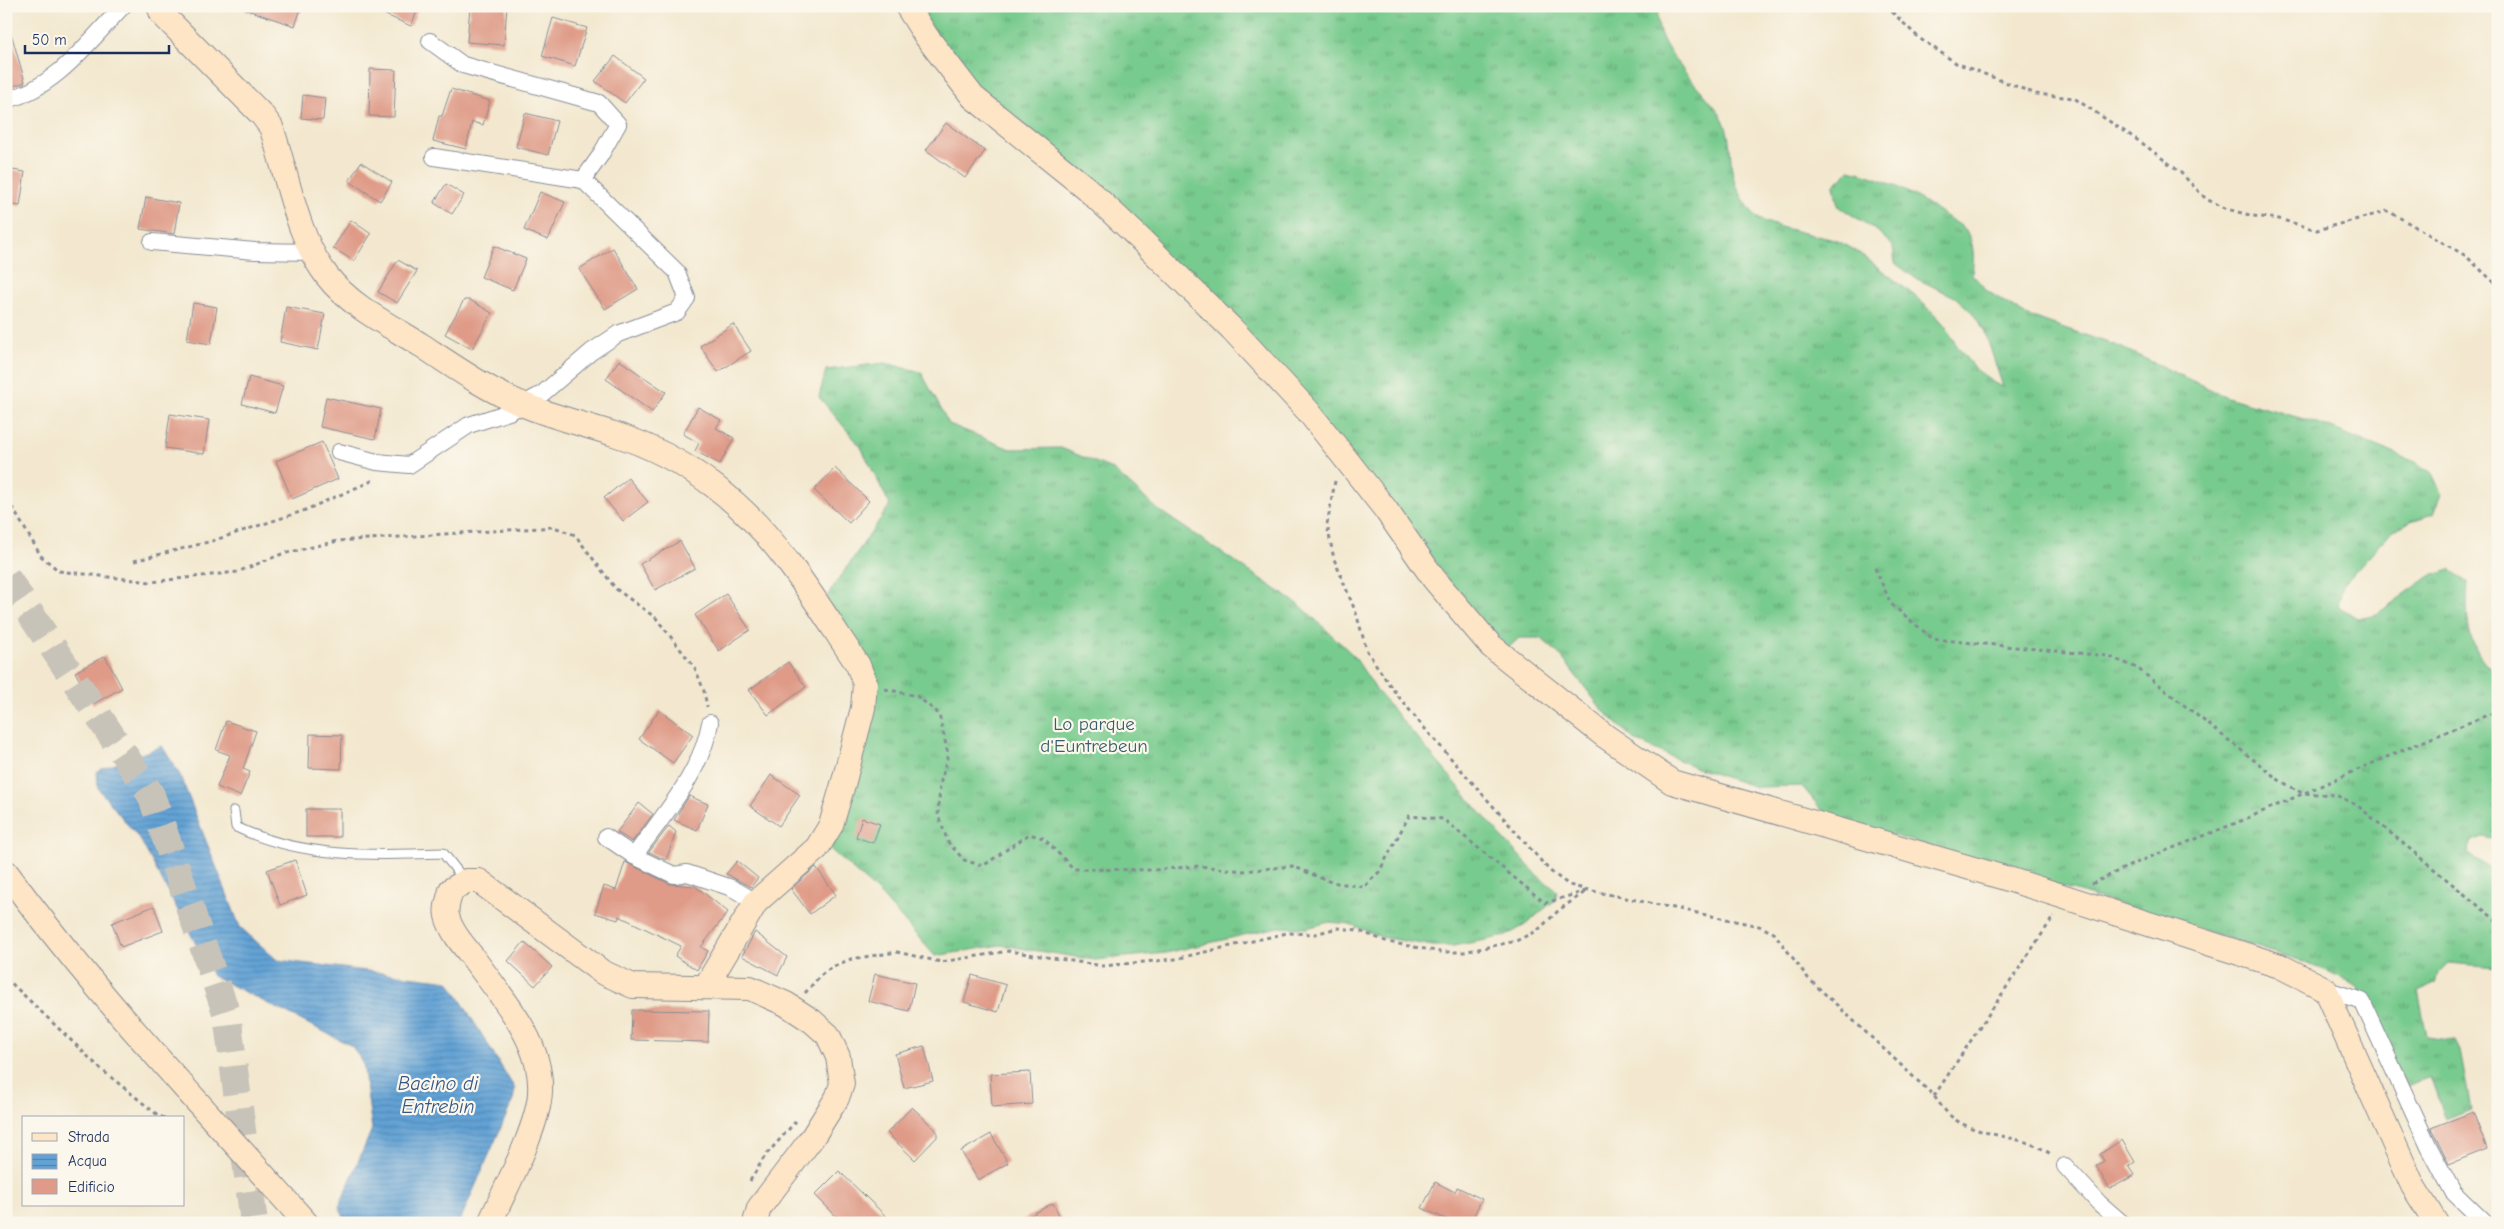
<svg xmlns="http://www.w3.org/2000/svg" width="2504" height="1229" font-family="'Comic Neue',sans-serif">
<defs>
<pattern id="grass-tufts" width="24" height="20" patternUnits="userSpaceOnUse" patternTransform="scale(1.25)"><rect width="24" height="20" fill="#78cb8e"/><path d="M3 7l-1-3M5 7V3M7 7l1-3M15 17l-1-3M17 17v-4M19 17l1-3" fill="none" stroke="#62a577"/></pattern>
<pattern id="water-rules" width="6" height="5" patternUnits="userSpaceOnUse" patternTransform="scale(1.25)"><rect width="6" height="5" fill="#62a2d5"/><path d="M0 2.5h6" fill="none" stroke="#5084b0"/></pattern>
</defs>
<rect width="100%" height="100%" fill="#fbf7ec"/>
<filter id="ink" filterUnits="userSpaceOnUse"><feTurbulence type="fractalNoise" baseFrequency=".02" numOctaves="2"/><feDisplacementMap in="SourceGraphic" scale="10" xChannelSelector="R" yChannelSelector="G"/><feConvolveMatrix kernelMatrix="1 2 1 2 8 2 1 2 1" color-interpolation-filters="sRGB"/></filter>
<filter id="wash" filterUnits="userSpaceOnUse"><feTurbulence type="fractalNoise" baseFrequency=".0096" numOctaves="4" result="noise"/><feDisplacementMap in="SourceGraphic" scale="20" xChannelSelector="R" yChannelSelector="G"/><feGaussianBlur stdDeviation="1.12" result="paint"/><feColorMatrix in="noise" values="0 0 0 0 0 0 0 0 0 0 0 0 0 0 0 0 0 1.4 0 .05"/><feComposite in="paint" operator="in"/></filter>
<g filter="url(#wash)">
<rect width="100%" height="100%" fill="#f3e8cf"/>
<g fill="url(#grass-tufts)" stroke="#4a7d76">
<path d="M 918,6 L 1660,6 C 1645,41 1703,88 1720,114 C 1732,132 1729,156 1733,176 C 1736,188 1747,207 1756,216 C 1767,227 1816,235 1834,240 C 1849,245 1864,256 1876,266 C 1899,283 1923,301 1942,322 C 1947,327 1950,335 1954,341 C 1966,360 1982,379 2003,387 L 1985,332 L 1972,312 L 1955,297 L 1915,278 L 1895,263 L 1893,246 L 1877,231 L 1838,206 L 1834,185 L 1850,170 C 1886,178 1915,195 1946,216 C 1951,220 1960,224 1965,230 C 1975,242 1974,259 1972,274 L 1986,290 L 2023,314 L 2120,347 L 2227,397 L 2321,424 L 2413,461 L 2432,473 L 2441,493 L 2433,514 L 2411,521 L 2390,533 L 2343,584 L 2338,606 L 2357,618 L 2377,614 L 2430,576 L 2450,570 L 2468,582 C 2466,616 2465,652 2498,673 L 2498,840 L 2483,837 L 2472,841 L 2468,852 L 2475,860 L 2498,872 L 2498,967 L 2448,963 L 2439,972 L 2436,983 L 2418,991 L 2427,1037 L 2455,1041 L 2460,1051 L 2471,1109 L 2445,1119 L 2430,1077 L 2407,1086 L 2399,1084 L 2358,988 L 2341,977 L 2298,960 L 2145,912 L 1826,815 L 1802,786 L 1756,787 L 1697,768 L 1634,740 L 1601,708 L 1559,654 L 1541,638 L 1519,638 L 1508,648 L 1460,597 L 1391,500 L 969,82 Z"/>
<polygon points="885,363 921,372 949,424 1010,449 1061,448 1112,469 1157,509 1302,607 1354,656 1377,691 1499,834 1538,876 1557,891 1555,900 1525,925 1506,936 1454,946 1433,946 1381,937 1350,924 1329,922 1306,928 1278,927 1166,953 1095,960 1001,945 935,956 879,893 829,848 868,723 879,679 825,599 890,505 861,447 819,397 826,370"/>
</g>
<polygon fill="url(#water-rules)" stroke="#3e689a" points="162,746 180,775 240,927 277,960 449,981 515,1089 513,1100 459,1223 347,1223 339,1207 372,1129 363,1063 352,1046 213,976 141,841 98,788 97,771"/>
<g id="blocks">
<g fill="#df9b88">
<polygon points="244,6 302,6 295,26 244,9"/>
<polygon points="365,6 419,6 411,26"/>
<polygon points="470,6 507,6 504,45 467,42"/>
<polygon points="553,18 587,28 575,66 542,56"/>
<polygon points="6,33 11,33 25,82 6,89"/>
<polygon points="615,56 644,78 625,103 595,81"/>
<polygon points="370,69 396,70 394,117 369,116"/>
<polygon points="451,89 490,101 483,125 472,122 466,149 433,141 439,116 442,116"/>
<polygon points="303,95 325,98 323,120 301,118"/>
<polygon points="525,113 557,121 548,155 516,147"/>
<polygon points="946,123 985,151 965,178 926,150"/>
<polygon points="361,162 392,182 380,201 349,181"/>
<polygon points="6,169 25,172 20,206 6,204"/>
<polygon points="446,184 464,195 452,214 434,203"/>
<polygon points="540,192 565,202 548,240 524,230"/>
<polygon points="146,197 179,203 174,234 140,229"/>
<polygon points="351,220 371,234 354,261 333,248"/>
<polygon points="494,246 526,259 513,290 481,277"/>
<polygon points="613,248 638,289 605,309 579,269"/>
<polygon points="398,260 417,271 397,303 378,292"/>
<polygon points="464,300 470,300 492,313 472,349 445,334"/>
<polygon points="193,303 217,307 211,344 187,340"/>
<polygon points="286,307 325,314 318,350 280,342"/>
<polygon points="733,324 751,351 718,372 700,346"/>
<polygon points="619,360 666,392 652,412 606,379"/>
<polygon points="249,377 283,386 275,413 242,404"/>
<polygon points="326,397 381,409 375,439 320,427"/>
<polygon points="698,407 721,420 716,428 734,438 720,464 695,451 699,443 683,434"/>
<polygon points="170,414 209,420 204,454 165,448"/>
<polygon points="322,442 338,479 292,499 276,461"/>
<polygon points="835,468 869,501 849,523 814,490"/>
<polygon points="628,478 648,502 623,521 604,498"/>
<polygon points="680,541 695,568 655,590 640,564"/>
<polygon points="726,594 750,630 719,651 695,615"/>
<polygon points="105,656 122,688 93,704 75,672"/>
<polygon points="788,662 806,687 768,715 749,690"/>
<polygon points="659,710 693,735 673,763 639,739"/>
<polygon points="226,721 256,731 243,769 250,772 240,796 217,787 230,755 216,750"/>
<polygon points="310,734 342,735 341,769 309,768"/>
<polygon points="771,775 800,795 779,826 750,806"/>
<polygon points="689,796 708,804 697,830 674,820"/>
<polygon points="639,803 653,814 632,842 617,832"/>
<rect x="306" y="809" width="34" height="28"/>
<polygon points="862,818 880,824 873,843 856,837"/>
<polygon points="669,826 676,832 666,860 649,852"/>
<polygon points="295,860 307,895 280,905 267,870"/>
<polygon points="737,861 758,878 751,887 726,874"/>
<polygon points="625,862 670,884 695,886 728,912 701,947 708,951 697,970 675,956 681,946 619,916 618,920 595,913 604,886 616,890"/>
<polygon points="816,867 836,895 810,914 791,889"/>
<polygon points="154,906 163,931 121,947 112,923"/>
<polygon points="755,932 787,957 778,975 742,956"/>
<polygon points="524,942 552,967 535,986 508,961"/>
<polygon points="875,974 915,983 909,1011 868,1001"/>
<polygon points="972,975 1006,985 998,1012 964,1002"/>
<polygon points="632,1010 709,1011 708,1042 631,1040"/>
<polygon points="924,1046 933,1081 904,1088 895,1054"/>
<polygon points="1030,1072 1032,1104 992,1107 990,1074"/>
<polygon points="912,1107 937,1131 937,1137 915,1160 887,1133"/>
<polygon points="2473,1112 2487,1149 2449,1164 2431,1128"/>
<polygon points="991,1134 1008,1163 978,1180 961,1151"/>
<polygon points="2122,1140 2135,1162 2129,1166 2135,1175 2110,1189 2096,1166 2104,1161 2100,1154"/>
<polygon points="839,1171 893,1223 843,1223 815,1195"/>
<polygon points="1435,1182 1455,1192 1457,1187 1482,1199 1470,1223 1454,1223 1422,1208"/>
<polygon points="1053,1203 1063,1223 1017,1223"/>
</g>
</g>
</g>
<g filter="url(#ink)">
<use href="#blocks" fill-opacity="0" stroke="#878c96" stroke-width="1"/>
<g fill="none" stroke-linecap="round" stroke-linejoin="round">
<polyline stroke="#c8c3b8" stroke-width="28" stroke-dasharray="28 14" stroke-linecap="butt" points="6,577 151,795 227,1015 254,1223"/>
<defs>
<path id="lane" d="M 234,811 L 236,827 C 301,858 373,856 443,853 L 465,881"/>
<g id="street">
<path d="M 6,100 C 56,88 89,41 123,6"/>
<polyline points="434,157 583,180"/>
<polyline points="152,242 255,251 312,252"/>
<polyline points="339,452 377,462 409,465 469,425 509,412 542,394 591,352 618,334 677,312 687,298 677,272 583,180 600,156 618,124 599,103 463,65 430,41"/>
<polyline points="606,837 634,856 674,875 687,873 732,888 756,902"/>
<path d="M 634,856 C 664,814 701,774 710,723"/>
<polyline points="2325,989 2362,1001 2429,1147 2453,1192 2485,1223"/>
<polyline points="2065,1166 2099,1203 2122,1223"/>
</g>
<g id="secondary">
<path d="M 159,6 L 162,14 L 262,115 L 271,127 C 288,175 295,234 327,276 C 350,306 389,325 421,345 C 453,366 487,390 522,404 C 552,417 584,424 614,434 C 649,445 685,464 714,486 C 777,533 815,601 858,665 L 865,684 L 863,708 L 844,781 L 831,825 L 817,848 L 756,902 L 706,986"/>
<polyline points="907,6 926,36 973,97 1086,188 1134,233 1232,329 1308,411 1386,510 1434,579 1491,646 1605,736 1672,782 2005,878 2280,966 2325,989 2413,1186 2436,1223"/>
<path d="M 6,872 C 97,996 204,1108 306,1223"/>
<path d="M 490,1223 C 505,1189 539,1126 540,1092 C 543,1040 499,995 471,955 C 462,944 451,931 447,916 C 445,908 449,899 451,890 L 466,881 L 479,881 L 602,972 L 633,986 L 750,988 L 786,1004 L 812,1021 L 828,1035 L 838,1057 L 842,1084 L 837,1098 L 812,1138 L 759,1208 L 755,1223"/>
</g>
</defs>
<use href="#lane" stroke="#878c96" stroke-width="11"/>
<use href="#street" stroke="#878c96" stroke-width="18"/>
<use href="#secondary" stroke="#878c96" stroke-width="26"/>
<g stroke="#878c96" stroke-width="3" stroke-dasharray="4 4" stroke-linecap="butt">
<polyline points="1886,6 1919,38 1956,63 2036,94 2074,98 2142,143 2180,172 2206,199 2227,209 2253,216 2279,219 2317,230 2388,211 2466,256 2498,286"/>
<path d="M 1335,481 L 1327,525 L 1334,559 L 1356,613 L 1367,651 L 1391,687 L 1420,723 L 1550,871 L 1569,885 L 1588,890 L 1759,926 L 1774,933 L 1808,978 L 1934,1096 C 1942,1107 1949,1117 1961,1123 C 1988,1138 2025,1135 2052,1155"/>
<polyline points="6,502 12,507 41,556 59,571 151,582 237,572 282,554 338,541 554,527 575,535 616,589 656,618 695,668 704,691 707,707"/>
<polyline points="134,561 212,541 303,511 374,480"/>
<polyline points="1875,568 1891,604 1933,639 2108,656 2137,668 2279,780 2302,793 2336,795 2358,806 2498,922"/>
<polyline points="885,689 917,696 939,714 948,754 940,785 938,815 948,842 964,860 983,866 1029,834 1043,838 1074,869 1153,870 1199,866 1244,871 1292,866 1331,882 1364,887 1379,872 1409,816 1443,819 1545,903 1586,891"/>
<path d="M 2092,884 C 2143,857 2197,840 2250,817 C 2332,781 2414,744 2498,711"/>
<polyline points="6,978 102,1070 159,1116 165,1118"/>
<polyline points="805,993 820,976 832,967 851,959 897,952 941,962 1009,951 1103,966 1175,959 1287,933 1315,934 1338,928 1357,930 1388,942 1441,952 1464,952 1516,941 1538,930 1559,910 1585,892"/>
<polyline points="1934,1096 2054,916"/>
<polyline points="750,1181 765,1156 796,1121"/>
</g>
<use href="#lane" stroke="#fff" stroke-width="9"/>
<use href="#street" stroke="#fff" stroke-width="16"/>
<use href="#secondary" stroke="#fde5c5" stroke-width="24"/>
</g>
</g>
<g text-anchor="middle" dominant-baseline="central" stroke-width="4.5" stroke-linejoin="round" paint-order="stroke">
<g font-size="19" fill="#375e6c" stroke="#fbf7ec">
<text x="1094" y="724">Lo parque<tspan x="1094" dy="22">d'Euntrebeun</tspan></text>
</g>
<g font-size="20" font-style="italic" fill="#345788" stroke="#fbf7ec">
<text x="438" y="1083">Bacino di<tspan x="438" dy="23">Entrebin</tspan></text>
</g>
</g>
<rect width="2504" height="1229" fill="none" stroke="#fbf7ec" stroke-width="25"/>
<rect x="22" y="1116" width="162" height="90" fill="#fbf7ec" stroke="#a1a7b3"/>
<rect x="32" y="1133" width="25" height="8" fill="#fde5c5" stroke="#a1a7b3"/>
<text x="68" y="1142" font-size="15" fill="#1b2f5e">Strada</text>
<rect x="32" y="1154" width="25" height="15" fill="url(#water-rules)" stroke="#a1a7b3"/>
<text x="68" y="1166" font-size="15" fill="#1b2f5e">Acqua</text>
<rect x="32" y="1179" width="25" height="15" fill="#df9b88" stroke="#a1a7b3"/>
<text x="68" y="1192" font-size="15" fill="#1b2f5e">Edificio</text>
<path d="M25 45v8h144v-8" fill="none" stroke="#1b2f5e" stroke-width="2.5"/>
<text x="32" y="45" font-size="15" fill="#1b2f5e" stroke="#fbf7ec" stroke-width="4" paint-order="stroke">50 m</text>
</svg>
